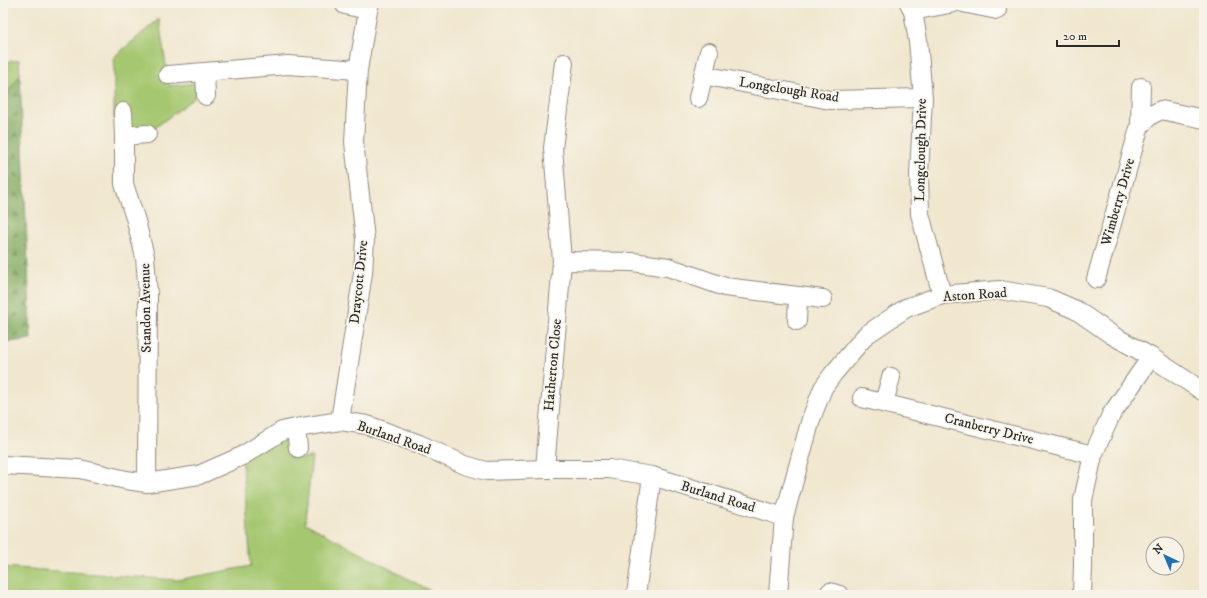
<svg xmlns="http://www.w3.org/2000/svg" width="1207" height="598" font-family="'IM FELL DW Pica',serif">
<defs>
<pattern id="forest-firs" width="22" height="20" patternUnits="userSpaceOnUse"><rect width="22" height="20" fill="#84ac62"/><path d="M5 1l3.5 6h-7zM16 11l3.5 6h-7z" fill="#6c8c51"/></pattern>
</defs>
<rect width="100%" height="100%" fill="#f7f3e8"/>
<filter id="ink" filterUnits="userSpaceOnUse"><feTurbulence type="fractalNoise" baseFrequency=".025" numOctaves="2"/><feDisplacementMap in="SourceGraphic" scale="8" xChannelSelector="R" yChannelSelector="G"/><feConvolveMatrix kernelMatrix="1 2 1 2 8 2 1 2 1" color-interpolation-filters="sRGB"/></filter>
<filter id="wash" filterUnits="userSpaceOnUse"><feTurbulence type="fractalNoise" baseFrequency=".012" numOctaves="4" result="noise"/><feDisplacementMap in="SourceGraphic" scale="16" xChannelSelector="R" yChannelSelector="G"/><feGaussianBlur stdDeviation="0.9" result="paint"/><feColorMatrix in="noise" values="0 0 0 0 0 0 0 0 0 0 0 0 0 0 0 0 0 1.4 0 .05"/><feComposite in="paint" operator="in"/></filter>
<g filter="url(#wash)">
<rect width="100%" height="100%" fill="#f1e7cf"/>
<g fill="#a5c770" stroke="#68794e">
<polygon points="159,19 169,86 197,83 195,97 147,134 114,119 114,57"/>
<polygon points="19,60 20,76 3,98 3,62"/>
<polygon points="290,429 291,459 312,457 305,523 438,595 9,595 3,593 3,567 177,580 251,566 242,456"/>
</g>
<polygon fill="url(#forest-firs)" stroke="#586c46" points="20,76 31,339 3,343 3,98"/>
</g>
<g filter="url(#ink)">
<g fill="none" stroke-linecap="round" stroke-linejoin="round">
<defs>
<g id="minor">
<polyline points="909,3 913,11 918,41 923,98 919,174 920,214 942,295"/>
<polyline points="963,3 997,10"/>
<polyline points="345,5 368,10"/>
<polyline points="913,11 954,3"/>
<polyline points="205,72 206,96"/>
<polyline points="168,75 288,65 358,70"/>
<polyline points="703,75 830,100 923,98"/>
<polyline points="698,98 709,52"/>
<polyline points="123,112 124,136 124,184 136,221 145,257 148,294 147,483"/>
<polyline points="1140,125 1151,115 1161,110 1204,119"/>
<polyline points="124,136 147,134"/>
<polyline points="562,261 633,262 668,267 725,287 798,296"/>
<polyline points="1096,279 1140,125 1141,87"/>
<polyline points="797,321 798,296 823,299"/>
<polyline points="862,398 1093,455"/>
<polyline points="884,403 891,377"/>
<polyline points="340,421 363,273 365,239 354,142 358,70 368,10 370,3"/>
<polyline points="296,428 298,448"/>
<polyline points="3,465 80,469 126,480 147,483 199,475 242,456 282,431 296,428 340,421 367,425 419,444 465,465 486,471 545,469 609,469 652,476 784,517"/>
<polyline points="545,469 562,261 553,148 564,63"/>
<polyline points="830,592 840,595"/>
<polyline points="636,595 652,476"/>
<polyline points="778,595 784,517 811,419 823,388 833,374 866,335 906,308 942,295 1000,290 1048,298 1076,310 1112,335 1151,357 1204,392"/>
<polyline points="1082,595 1083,565 1083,500 1093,455 1111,415 1151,357"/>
</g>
</defs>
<use href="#minor" stroke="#8e897d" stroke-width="20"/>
<use href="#minor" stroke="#fff" stroke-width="18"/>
</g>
</g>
<g text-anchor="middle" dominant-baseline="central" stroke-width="3.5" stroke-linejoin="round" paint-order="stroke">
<g font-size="14" fill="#2b2b2b" stroke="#f7f3e8">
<text transform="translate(789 90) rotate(9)">Longclough Road</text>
<text transform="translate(921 150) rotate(-89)">Longclough Drive</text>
<text transform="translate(1118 202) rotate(-74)">Wimberry Drive</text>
<text transform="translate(359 282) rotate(-84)">Draycott Drive</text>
<text transform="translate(975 295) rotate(-4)">Aston Road</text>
<text transform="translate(146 308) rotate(-91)">Standon Avenue</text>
<text transform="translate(553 365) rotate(-85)">Hatherton Close</text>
<text transform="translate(989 429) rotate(14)">Cranberry Drive</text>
<text transform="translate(394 438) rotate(19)">Burland Road</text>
<text transform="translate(718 497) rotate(17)">Burland Road</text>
</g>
</g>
<rect width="1207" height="598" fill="none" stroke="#f7f3e8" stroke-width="16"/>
<g transform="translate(1165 556) rotate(316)"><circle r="19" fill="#f7f3e8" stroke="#a5a39c"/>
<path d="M0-3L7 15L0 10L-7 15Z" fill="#1f6fb2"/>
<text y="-6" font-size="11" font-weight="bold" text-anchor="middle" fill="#2b2b2b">N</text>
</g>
<path d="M1057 40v6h62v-6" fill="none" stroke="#2b2b2b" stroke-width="2"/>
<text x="1063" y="40" font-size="12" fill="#2b2b2b" stroke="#f7f3e8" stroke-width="3" paint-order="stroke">20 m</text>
</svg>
